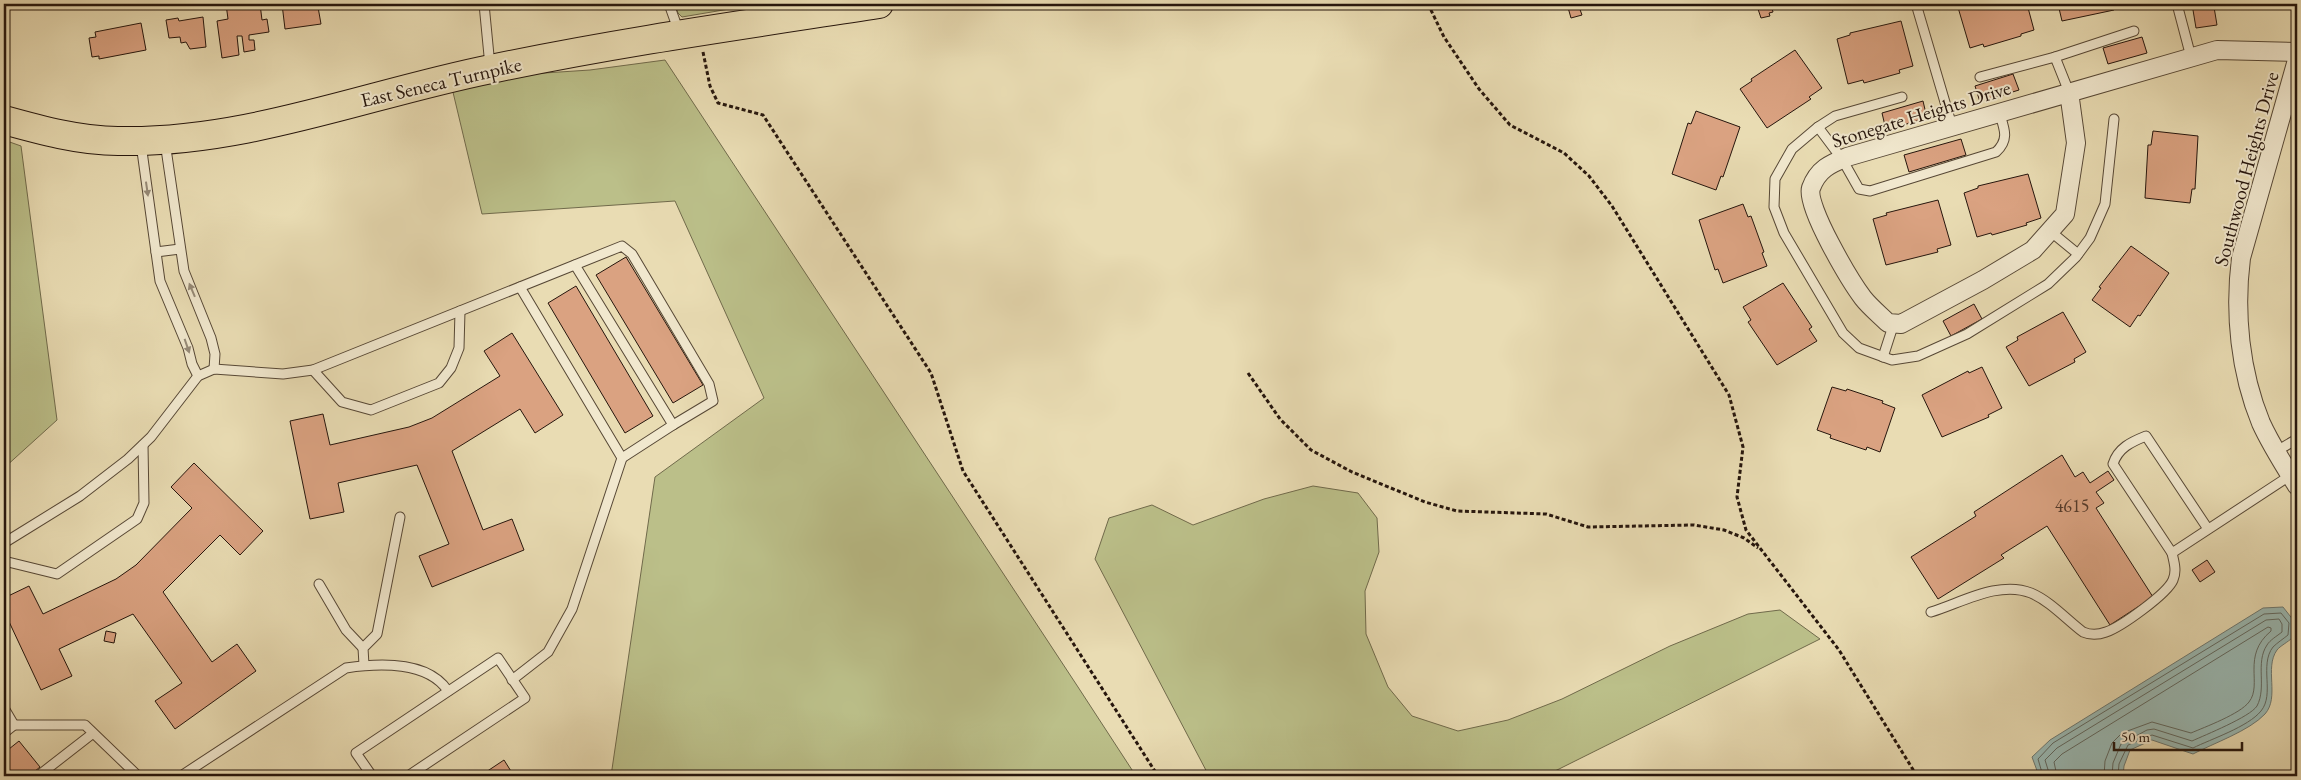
<svg xmlns="http://www.w3.org/2000/svg" width="2301" height="780" font-family="'EB Garamond',serif">
<rect width="100%" height="100%" fill="#e9dcb3"/>
<filter id="stains"><feTurbulence type="fractalNoise" baseFrequency=".004" numOctaves="4"/><feColorMatrix values="0 0 0 0 .2 0 0 0 0 .09 0 0 0 0 .02 0 0 0 .5 -.17"/></filter>
<radialGradient id="worn" r=".72"><stop offset=".6" stop-color="#630" stop-opacity="0"/><stop offset="1" stop-color="#630" stop-opacity=".3"/></radialGradient>
<g fill="#bbbf89" stroke="#706a4b">
<polygon points="675,4 759,4 682,17 678,13"/>
<polygon points="665,60 1078,687 1136,776 611,776 655,477 764,398 675,201 482,214 452,88 514,75 590,70"/>
<polygon points="4,140 21,146 57,420 4,468"/>
<polygon points="1313,486 1358,493 1377,518 1379,552 1365,591 1366,634 1388,687 1412,716 1458,731 1508,720 1562,699 1670,646 1748,614 1780,610 1820,639 1545,776 1209,776 1095,559 1109,518 1152,505 1193,525 1264,499"/>
</g>
<path fill="#9abab5" stroke="#6c7872" d="M 2283,607 L 2294,621 L 2292,638 C 2288,642 2280,646 2277,650 C 2264,668 2280,697 2265,714 C 2249,731 2214,743 2193,754 L 2152,740 L 2130,750 L 2124,766 L 2123,776 L 2039,776 L 2032,757 L 2050,740 L 2263,608 Z"/>
<g fill="none" stroke-linecap="round" stroke-linejoin="round">
<g stroke="#606861" stroke-width="1">
<path d="M 2043,776 L 2038,759 L 2053,743 L 2264,614 L 2281,613 L 2289,623 L 2288,635 C 2283,639 2277,643 2273,647 C 2259,665 2275,694 2261,711 C 2248,727 2211,739 2193,748 L 2152,735 L 2128,745 L 2119,764 L 2118,776"/>
<path d="M 2050,776 L 2045,760 L 2057,748 L 2266,620 L 2279,619 L 2282,624 L 2282,632 C 2277,636 2270,640 2267,645 C 2255,663 2267,687 2257,706 C 2250,717 2205,735 2192,741 L 2154,729 L 2147,730 L 2121,744 L 2113,763 L 2112,776"/>
<path d="M 2057,776 L 2054,762 L 2062,754 L 2268,627 L 2271,628 L 2271,631 C 2241,656 2263,684 2249,702 C 2240,714 2205,727 2191,733 L 2152,722 L 2122,733 L 2112,743 L 2105,761 L 2104,776"/>
</g>
</g>
<g fill="#daa281" stroke="#26160d">
<polygon points="226,4 260,4 262,20 267,19 269,32 249,35 249,40 254,40 255,50 244,52 242,36 237,36 239,55 222,58 217,21 228,19"/>
<polygon points="282,4 321,4 318,7 321,24 285,29"/>
<polygon points="1567,4 1578,4 1582,15 1571,18"/>
<polygon points="1957,4 2027,4 2034,30 2021,34 2021,36 1984,47 1983,44 1970,48"/>
<polygon points="2058,4 2125,4 2113,7 2114,10 2062,21"/>
<polygon points="2192,4 2229,4 2229,5 2214,7 2217,25 2196,28"/>
<polygon points="1771,5 1773,12 1769,13 1770,16 1761,18 1758,9"/>
<polygon points="203,17 206,47 190,49 186,42 181,43 180,37 169,38 166,20 178,18 179,21"/>
<polygon points="1901,21 1913,66 1899,70 1900,73 1864,83 1863,80 1848,84 1837,39 1850,35 1850,33"/>
<polygon points="141,23 146,50 99,59 99,56 92,57 89,38 96,37 95,32"/>
<polygon points="2142,37 2147,53 2108,64 2103,48"/>
<polygon points="1795,50 1822,88 1809,97 1811,99 1767,128 1740,89 1752,81 1751,79"/>
<polygon points="2013,74 2019,90 1980,102 1975,86"/>
<polygon points="1923,101 1927,118 1886,130 1882,113"/>
<polygon points="1696,111 1740,127 1723,177 1721,176 1716,190 1672,174 1688,123 1691,124"/>
<polygon points="2153,131 2198,136 2195,189 2192,189 2190,203 2145,198 2148,145 2151,145"/>
<polygon points="1961,139 1966,155 1909,172 1904,155"/>
<polygon points="2028,174 2041,218 2026,223 2027,225 1992,235 1991,233 1977,237 1964,193 1978,188 1978,186"/>
<polygon points="1938,200 1951,245 1937,249 1938,252 1886,265 1873,219 1887,215 1886,213"/>
<polygon points="1743,204 1748,217 1751,216 1764,252 1762,253 1767,266 1723,283 1718,269 1715,270 1699,220"/>
<polygon points="2131,246 2169,273 2140,316 2138,315 2130,327 2092,300 2101,288 2099,287"/>
<polygon points="626,257 703,385 673,403 596,275"/>
<polygon points="1783,283 1812,327 1809,329 1817,341 1777,365 1748,322 1751,320 1743,307"/>
<polygon points="576,286 653,416 625,433 548,303"/>
<polygon points="1974,304 1982,319 1951,336 1943,321"/>
<polygon points="2063,312 2086,352 2074,359 2075,362 2029,386 2006,347 2018,340 2017,337"/>
<polygon points="512,333 563,415 535,433 520,409 452,451 483,530 512,519 524,550 432,587 419,556 449,544 417,465 338,483 344,512 310,519 290,421 323,414 330,445 409,427 432,418 500,376 484,351"/>
<polygon points="1982,367 2002,408 1988,415 1989,417 1942,437 1922,395 1968,371 1969,373"/>
<polygon points="1832,387 1846,391 1847,389 1883,401 1882,403 1895,408 1880,452 1867,447 1866,450 1830,438 1831,435 1817,430"/>
<polygon points="2062,455 2075,477 2083,472 2090,483 2108,471 2114,480 2096,492 2104,503 2096,508 2153,597 2110,625 2047,526 2001,555 2004,558 1938,599 1911,557 1976,516 1974,512"/>
<polygon points="194,463 263,531 240,555 220,535 163,592 212,662 237,644 256,671 175,729 155,701 182,683 133,614 59,649 72,676 41,690 4,611 4,598 29,586 43,614 116,579 136,565 192,508 171,487"/>
<polygon points="2207,560 2215,572 2200,582 2192,570"/>
<polygon points="106,631 116,633 114,643 104,641"/>
<polygon points="19,741 40,767 29,776 4,776 4,753"/>
<polygon points="504,760 514,776 480,776"/>
</g>
<g fill="none" stroke-linecap="round" stroke-linejoin="round">
<defs>
<g id="service">
<polyline points="484,4 490,66"/>
<polyline points="669,4 679,32"/>
<polyline points="1916,4 1952,126"/>
<polyline points="2177,4 2191,57"/>
<polyline points="2055,57 2134,31"/>
<polyline points="1980,77 2055,57 2069,92"/>
<path d="M 1999,112 C 2004,128 2010,139 1996,152 L 1870,191 L 1859,189 L 1842,159 L 1818,127 L 1792,149 L 1775,179 L 1774,207 L 1784,233 L 1843,333 L 1859,348 L 1892,360 L 1918,356 L 1967,334 L 2048,284 L 2076,257 L 2090,238 L 2105,204 L 2114,119"/>
<polyline points="1818,127 1835,116 1902,97"/>
<polyline points="165,142 184,271 211,338 215,354 214,369"/>
<polyline points="141,144 160,281 188,348 192,364 198,376"/>
<polyline points="2050,231 2078,254"/>
<polyline points="156,252 180,249"/>
<polyline points="575,265 673,425 622,458"/>
<polyline points="1883,357 1894,323"/>
<polyline points="313,370 342,402 371,410 439,383 451,368 459,348 460,311"/>
<polyline points="2275,452 2297,439"/>
<path d="M 2208,529 L 2146,436 C 2131,442 2118,448 2113,464 L 2172,553 L 2291,475"/>
<polyline points="4,543 80,496 128,459 151,437 198,376 214,369 283,374 313,370 622,246 632,254 709,384 713,401 673,425"/>
<polyline points="4,561 57,574 137,519 144,503 143,445"/>
<polyline points="319,584 346,630 363,648"/>
<path d="M 1931,612 C 1961,603 1999,580 2031,593 C 2050,601 2066,619 2083,632 C 2090,635 2098,635 2106,632 C 2121,627 2167,594 2173,580 C 2177,571 2174,562 2172,553"/>
<polyline points="364,665 363,648 377,634 400,517"/>
<polyline points="512,680 548,652 572,609 622,458 520,287"/>
<polyline points="4,708 14,725 4,733"/>
<polyline points="14,725 85,725 138,776"/>
<polyline points="38,776 92,734"/>
<path d="M 181,776 L 346,668 C 379,663 428,661 448,691"/>
<polyline points="372,776 356,753 498,658 525,698 408,776"/>
</g>
<g id="minor">
<path d="M 2297,60 L 2241,258 C 2234,313 2240,372 2261,423 C 2271,445 2284,465 2297,486"/>
<path d="M 2069,92 L 2076,143 L 2065,214 L 2033,250 L 1983,280 L 1901,324 L 1888,323 C 1880,315 1870,307 1863,298 C 1851,282 1805,206 1811,188 C 1818,169 1830,164 1847,157 L 2217,50 L 2297,52"/>
</g>
<path id="primary" d="M 4,120 C 40,130 80,141 118,141 C 245,144 367,94 491,69 C 619,42 749,24 879,4"/>
</defs>
<use href="#service" stroke="#574836" stroke-width="11"/>
<use href="#minor" stroke="#574836" stroke-width="20"/>
<use href="#primary" stroke="#26160d" stroke-width="30"/>
<g stroke="#26160d" stroke-width="3" stroke-dasharray="4 2.5" stroke-linecap="butt">
<polyline points="1428,4 1444,37 1479,89 1510,125 1564,153 1589,176 1612,206 1729,395 1743,447 1737,497 1746,530 1839,650 1917,776"/>
<polyline points="703,52 710,86 718,103 763,115 931,373 963,471 1158,776"/>
<polyline points="1248,373 1280,419 1311,450 1352,472 1425,502 1457,511 1546,514 1588,527 1694,525 1724,530 1744,538 1758,548"/>
</g>
<use href="#service" stroke="#f1e8ce" stroke-width="9"/>
<use href="#minor" stroke="#f1e8ce" stroke-width="18"/>
<use href="#primary" stroke="#e9dcb3" stroke-width="28"/>
</g>
<defs><path id="oneway-solid" d="M-6-.8H1V-3.2L6.5 0L1 3.2V.8H-6Z" transform="scale(1.25)"/></defs>
<g fill="#968a77">
<use href="#oneway-solid" transform="translate(147 189) rotate(82)"/>
<use href="#oneway-solid" transform="translate(192 290) rotate(-113)"/>
<use href="#oneway-solid" transform="translate(187 346) rotate(71)"/>
</g>
<g text-anchor="middle" dominant-baseline="central" stroke-width="4" stroke-linejoin="round" paint-order="stroke">
<g font-size="18" fill="#53392a">
<text x="2072" y="505">4615</text>
</g>
<g font-size="20" fill="#26160d" stroke="#f1e8ce">
<text transform="translate(441 82) rotate(-13)">East Seneca Turnpike</text>
<text transform="translate(1921 114) rotate(-17)">Stonegate Heights Drive</text>
<text transform="translate(2246 169) rotate(-75)">Southwood Heights Drive</text>
</g>
</g>
<rect width="2301" height="780" fill="none" stroke="#e9dcb3" stroke-width="20"/>
<rect x="5" y="5" width="2291" height="770" fill="none" stroke="#26160d" stroke-width="2.5"/>
<rect x="10" y="10" width="2281" height="760" fill="none" stroke="#26160d"/>
<path d="M2114 742v8h128v-8" fill="none" stroke="#26160d" stroke-width="2.5"/>
<text x="2121" y="742" font-size="15" fill="#26160d" stroke="#f1e8ce" stroke-width="4" paint-order="stroke">50 m</text>
<rect width="100%" height="100%" filter="url(#stains)"/>
<rect width="100%" height="100%" fill="url(#worn)"/>
</svg>
